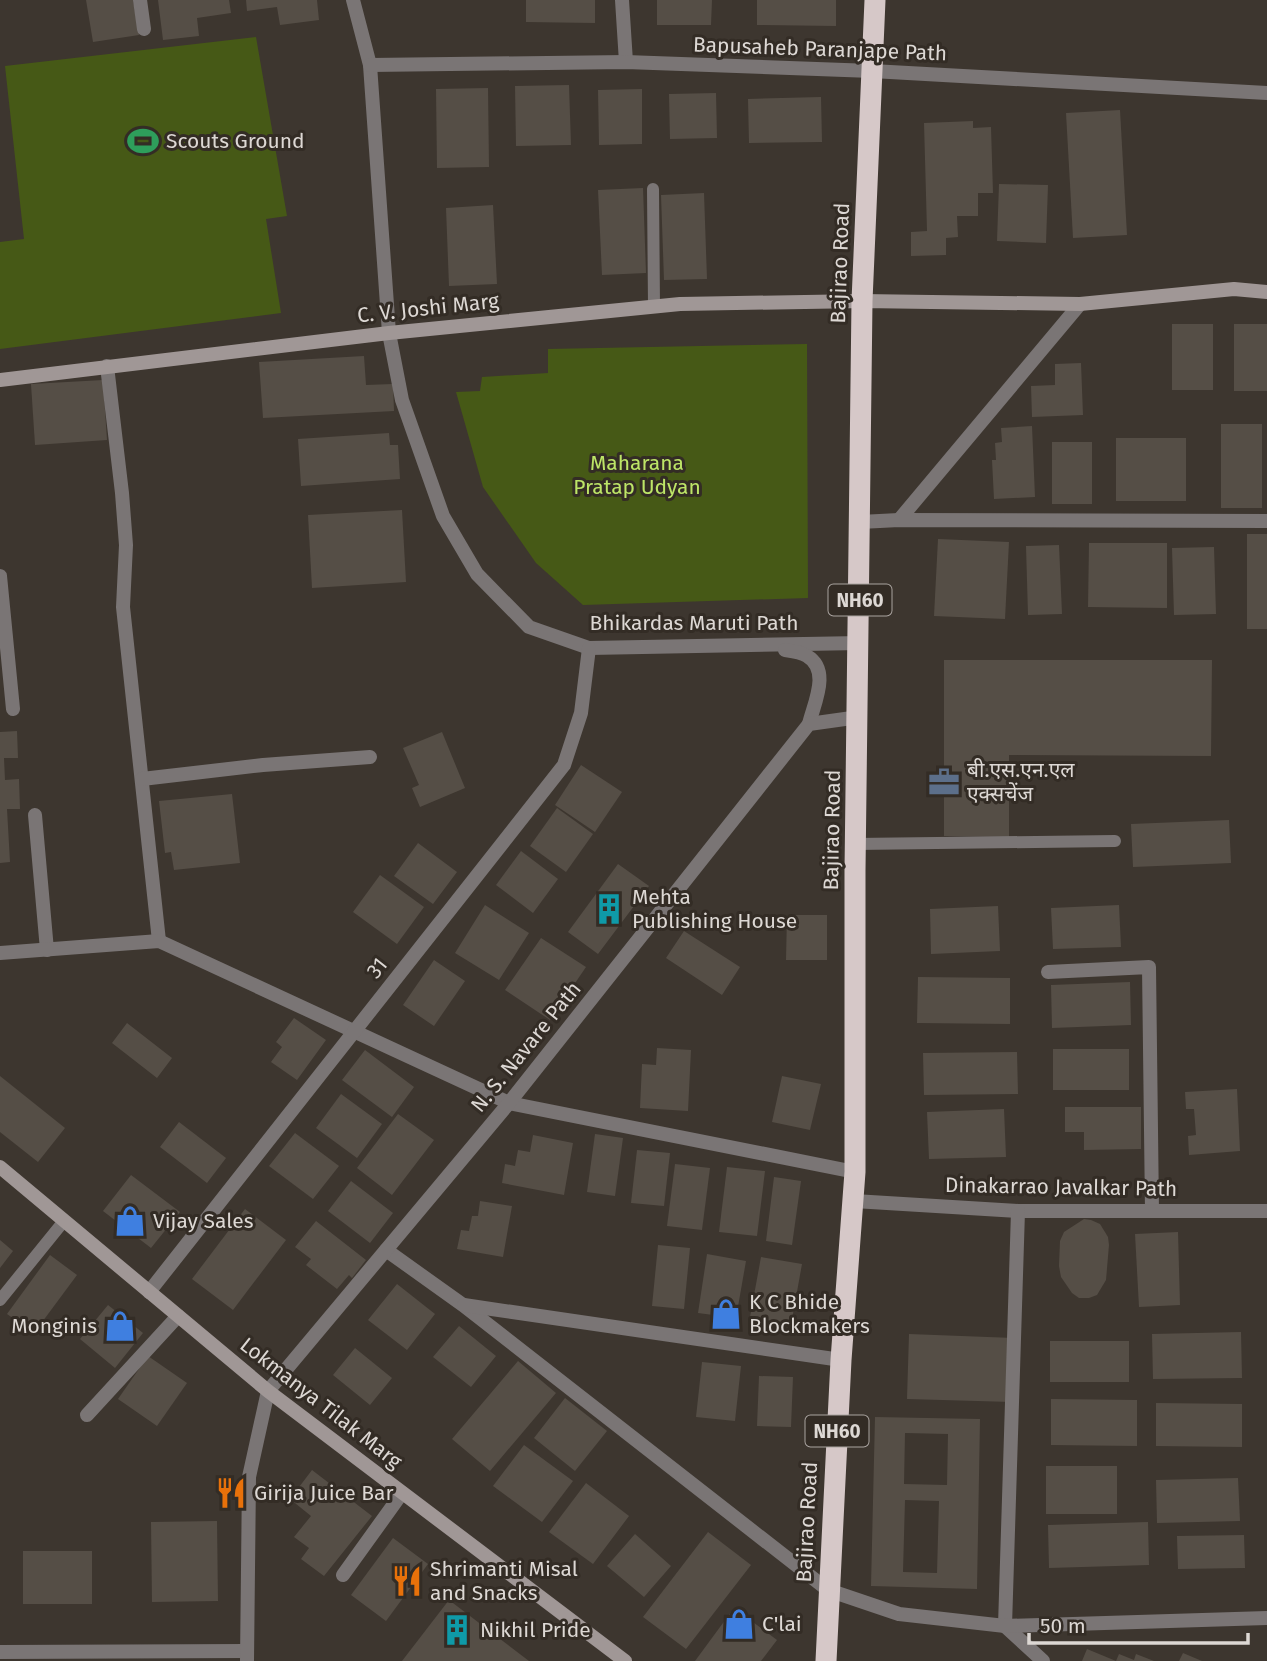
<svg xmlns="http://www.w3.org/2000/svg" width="1267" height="1661" font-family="'Fira Sans','Noto Sans Devanagari',sans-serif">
<rect width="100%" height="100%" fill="#3d362f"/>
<g fill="#465916">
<polygon points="256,37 287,216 266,219 281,313 0,349 0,242 24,239 5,66"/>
<polygon points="807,344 808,598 583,605 536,563 483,487 456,392 480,391 482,377 548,373 548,349"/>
</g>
<g fill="#554e46" fill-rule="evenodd">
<polygon points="86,0 133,0 139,35 93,42"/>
<polygon points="158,0 229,0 231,13 197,18 199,36 163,40"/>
<polygon points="246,0 317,0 319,20 280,25 277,7 247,11"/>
<polygon points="526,0 595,0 595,23 526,22"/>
<polygon points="657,0 712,0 711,25 657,25"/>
<polygon points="757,0 836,0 836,26 757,25"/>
<polygon points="569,85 571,145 516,146 515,86"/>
<polygon points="488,88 489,167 437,168 436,89"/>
<polygon points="642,89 642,144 599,145 598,90"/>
<polygon points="716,93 717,138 670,139 669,94"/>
<polygon points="821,97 822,142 749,143 748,99"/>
<polygon points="1120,110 1127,235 1073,238 1066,113"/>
<polygon points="973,121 973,128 991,127 993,193 978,193 978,216 957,216 958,237 946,238 946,255 911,256 911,232 927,231 924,123"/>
<polygon points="999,184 1048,185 1046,243 997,241"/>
<polygon points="643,188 646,273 602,275 598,190"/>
<polygon points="704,193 707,279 664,280 661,195"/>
<polygon points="493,205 497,284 449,286 446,208"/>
<rect x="1172" y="324" width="41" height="66"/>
<rect x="1234" y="324" width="33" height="67"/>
<polygon points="364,356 366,385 393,384 394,411 263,418 259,362"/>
<polygon points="1081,363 1083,415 1032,417 1031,386 1055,385 1055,364"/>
<polygon points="103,380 107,440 35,445 31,384"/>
<rect x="1221" y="424" width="41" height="84"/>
<polygon points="1032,426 1035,497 994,499 992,460 996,460 995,443 1002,442 1001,428"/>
<polygon points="389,433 390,445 398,445 400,479 301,486 298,439"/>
<rect x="1116" y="438" width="70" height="63"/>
<rect x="1052" y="442" width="40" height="62"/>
<polygon points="402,510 406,582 312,588 308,515"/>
<rect x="1247" y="534" width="20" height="95"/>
<polygon points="938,539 1009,542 1005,619 934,616"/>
<polygon points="1089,543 1167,543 1167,608 1088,607"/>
<polygon points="1059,545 1062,614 1028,615 1026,546"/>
<polygon points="1214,547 1216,614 1174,615 1172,548"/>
<polygon points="944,660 1212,660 1211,756 1009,755 1009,837 944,836"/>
<polygon points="17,731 18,758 4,758 5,780 19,779 20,809 7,809 10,862 0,863 0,732"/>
<polygon points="442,732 465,788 420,807 412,788 419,785 403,748"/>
<polygon points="581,765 622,792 595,832 555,805"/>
<polygon points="232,794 240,863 174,870 171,852 165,853 159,801"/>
<polygon points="557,808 593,834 566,872 530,846"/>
<polygon points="1229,820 1231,863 1133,867 1131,824"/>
<polygon points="418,843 457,872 433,904 394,876"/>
<polygon points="521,851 558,879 533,913 496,885"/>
<polygon points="618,864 649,886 598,954 568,932"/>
<polygon points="380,875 424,907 397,944 353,912"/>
<polygon points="485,905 529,933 499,980 455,953"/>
<polygon points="1119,905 1121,947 1053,949 1051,908"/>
<polygon points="998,906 1000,951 931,954 930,909"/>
<polygon points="787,915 827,915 827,960 786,960"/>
<polygon points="684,931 740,967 722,995 666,958"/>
<polygon points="541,938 586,967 550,1020 505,990"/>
<polygon points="434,960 465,981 434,1026 403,1005"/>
<polygon points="918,977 1010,978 1010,1024 917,1023"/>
<polygon points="1130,982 1131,1025 1052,1028 1051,985"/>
<polygon points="294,1018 326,1040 297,1080 271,1062 282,1047 276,1042"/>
<polygon points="127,1023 172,1058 157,1078 112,1043"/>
<polygon points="657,1048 691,1050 688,1111 640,1108 642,1064 656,1065"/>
<rect x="1053" y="1049" width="76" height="41"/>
<polygon points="365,1050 414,1087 392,1117 342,1080"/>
<polygon points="1017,1052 1018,1094 924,1095 923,1053"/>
<polygon points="0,1076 65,1128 38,1162 0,1132"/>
<polygon points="782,1076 821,1084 810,1130 772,1122"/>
<polygon points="1237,1089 1240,1151 1189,1155 1188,1136 1196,1135 1194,1109 1186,1109 1185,1092"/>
<polygon points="341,1094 382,1124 357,1158 316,1128"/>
<polygon points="1065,1107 1141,1107 1141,1149 1084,1150 1084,1132 1065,1132"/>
<polygon points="1004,1109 1006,1157 929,1159 927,1112"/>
<polygon points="398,1114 434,1140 392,1195 357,1168"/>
<polygon points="179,1122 226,1158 207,1183 160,1147"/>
<polygon points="295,1133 339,1166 313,1199 269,1166"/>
<polygon points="595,1134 623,1138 615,1196 587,1192"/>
<polygon points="533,1135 573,1143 564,1195 502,1183 505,1164 515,1166 518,1150 530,1152"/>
<polygon points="637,1150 670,1153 664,1206 631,1203"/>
<polygon points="675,1164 710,1168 702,1230 667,1226"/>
<polygon points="727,1167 765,1171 757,1236 719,1232"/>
<polygon points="131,1175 180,1212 151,1248 103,1211"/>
<polygon points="774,1177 801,1181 792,1245 766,1241"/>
<polygon points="351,1181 393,1213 370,1243 328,1211"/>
<polygon points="480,1201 512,1206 503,1257 457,1249 461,1230 469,1231 472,1216 478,1216"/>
<polygon points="245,1209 286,1240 233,1310 192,1279"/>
<polygon points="1084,1219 1091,1220 1100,1224 1108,1237 1109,1245 1106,1280 1097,1295 1089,1298 1079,1298 1072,1293 1061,1277 1059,1266 1060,1241 1064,1232"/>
<polygon points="316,1221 366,1260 352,1278 349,1275 337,1289 306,1265 311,1259 295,1247"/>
<polygon points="1178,1232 1180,1305 1139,1307 1135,1234"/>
<polygon points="0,1240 13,1251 0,1268"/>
<polygon points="658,1245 690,1248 684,1309 652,1306"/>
<polygon points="707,1254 746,1261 736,1318 698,1313"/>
<polygon points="50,1255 77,1275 34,1333 7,1314"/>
<polygon points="761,1257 802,1264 791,1325 750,1317"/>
<polygon points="397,1284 435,1314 407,1350 368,1320"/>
<polygon points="108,1305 143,1333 115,1368 80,1339"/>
<polygon points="459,1326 496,1356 471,1387 433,1357"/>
<polygon points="1241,1332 1242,1378 1153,1379 1152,1334"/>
<polygon points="909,1334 1014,1338 1012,1402 907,1399"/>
<rect x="1050" y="1341" width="79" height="41"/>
<polygon points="355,1348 392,1378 370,1405 333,1375"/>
<polygon points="148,1356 187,1383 157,1426 118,1399"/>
<polygon points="518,1361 556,1393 490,1471 452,1439"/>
<polygon points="702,1362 741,1366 735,1421 696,1417"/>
<polygon points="759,1376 793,1377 791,1427 757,1426"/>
<polygon points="565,1398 607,1431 575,1471 534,1438"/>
<polygon points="1051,1399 1137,1400 1137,1446 1051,1445"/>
<polygon points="1156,1403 1242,1404 1242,1447 1156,1446"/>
<path d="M 875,1417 L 980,1419 L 977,1589 L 871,1586 ZM 905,1433 L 948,1434 L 947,1485 L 904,1484 ZM 905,1500 L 939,1501 L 937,1573 L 903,1572 Z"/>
<polygon points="524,1445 573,1481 542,1522 493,1486"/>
<rect x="1046" y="1466" width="71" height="48"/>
<polygon points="312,1470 372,1516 324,1576 301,1559 309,1548 294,1537 311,1516 290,1499"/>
<polygon points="1238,1478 1240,1521 1157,1523 1156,1480"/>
<polygon points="586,1483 629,1516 593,1564 549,1532"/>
<polygon points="217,1521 218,1601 152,1602 151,1522"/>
<polygon points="1148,1522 1149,1565 1049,1568 1048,1525"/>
<polygon points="708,1532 751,1565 686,1649 643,1617"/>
<polygon points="635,1534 671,1566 644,1597 607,1566"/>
<polygon points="1244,1535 1245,1568 1178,1569 1177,1536"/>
<polygon points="393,1538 428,1564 386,1621 351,1595"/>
<rect x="23" y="1551" width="69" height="53"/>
<polygon points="449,1600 529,1661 402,1661"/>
<polygon points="734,1608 777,1640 761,1661 695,1661"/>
<polygon points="1087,1649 1116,1661 1082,1661"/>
<polygon points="1183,1653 1202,1661 1179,1661"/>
<polygon points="1119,1654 1134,1660 1136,1654 1154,1661 1116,1661"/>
</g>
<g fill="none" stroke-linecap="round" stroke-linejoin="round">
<g stroke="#7a7575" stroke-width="12">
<polyline points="653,189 654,306"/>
<polyline points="855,844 1115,841"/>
<polyline points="0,1300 64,1221"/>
</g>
<g stroke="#7a7575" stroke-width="14">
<polyline points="140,0 144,29"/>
<polyline points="353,0 370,65 389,333 402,400 443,516 477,574 529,627 589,648 860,643"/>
<polyline points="622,0 626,62"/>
<polyline points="370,65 626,62 872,71 1267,93"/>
<polyline points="107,366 122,493 126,545 123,607 159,941"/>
<polyline points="899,520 1080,304"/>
<polyline points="860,522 899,520 1267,521"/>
<polyline points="0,576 13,709"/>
<path d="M 785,650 C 792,651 801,652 807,656 C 831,670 814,703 809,724"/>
<polyline points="142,779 263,765 370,757"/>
<polyline points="35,815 47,950"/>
<polyline points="0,953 159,941 509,1103 855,1172"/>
<polyline points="1048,972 1149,967 1152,1211"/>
<polyline points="854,1201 1018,1211 1267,1211"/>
<polyline points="1018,1211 1005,1626 1043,1661"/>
<polyline points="386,1250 463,1305 828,1590 899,1614 1005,1626 1267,1618"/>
<polyline points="149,1292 564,765 581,713 589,648"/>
<polyline points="464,1305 841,1360"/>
<polyline points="87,1415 178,1316"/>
<polyline points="343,1575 402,1493"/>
<polyline points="0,1652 247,1651"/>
<polyline points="247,1661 249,1477 268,1391 509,1103 809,724 859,717"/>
</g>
<g stroke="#a09796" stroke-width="14">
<polyline points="0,380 389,333 680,304 862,301 1080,304 1234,289 1267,292"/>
<polyline points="0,1167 268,1391 625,1661"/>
</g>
<polyline stroke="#d6c8c8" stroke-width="21" points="826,1661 841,1360 855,1172 855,871 862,301 875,0"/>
</g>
<defs>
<symbol id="stadium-bare" viewBox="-9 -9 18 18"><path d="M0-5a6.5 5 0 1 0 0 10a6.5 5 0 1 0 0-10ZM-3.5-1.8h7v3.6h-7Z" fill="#2e9e5b" stroke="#332c25" stroke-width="2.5" paint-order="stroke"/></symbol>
<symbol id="office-bare" viewBox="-9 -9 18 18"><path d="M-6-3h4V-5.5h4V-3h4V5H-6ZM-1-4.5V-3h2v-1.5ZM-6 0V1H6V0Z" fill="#5c6f8a" stroke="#332c25" stroke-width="2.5" paint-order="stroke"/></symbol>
<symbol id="building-bare" viewBox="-9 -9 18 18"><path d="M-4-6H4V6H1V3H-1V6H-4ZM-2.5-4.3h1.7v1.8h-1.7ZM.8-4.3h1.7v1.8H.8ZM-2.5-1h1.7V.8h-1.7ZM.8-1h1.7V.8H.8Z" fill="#0f9aa8" stroke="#332c25" stroke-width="2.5" paint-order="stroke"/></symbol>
<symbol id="shop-bare" viewBox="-9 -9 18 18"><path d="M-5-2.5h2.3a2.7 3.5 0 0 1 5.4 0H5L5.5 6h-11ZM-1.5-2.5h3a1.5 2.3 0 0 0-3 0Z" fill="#3f7fe0" stroke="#332c25" stroke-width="2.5" paint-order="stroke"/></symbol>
<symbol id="restaurant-bare" viewBox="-9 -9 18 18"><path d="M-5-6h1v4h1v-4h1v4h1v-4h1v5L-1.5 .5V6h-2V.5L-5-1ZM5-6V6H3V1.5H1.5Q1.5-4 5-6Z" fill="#e8710a" stroke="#332c25" stroke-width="2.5" paint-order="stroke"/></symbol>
</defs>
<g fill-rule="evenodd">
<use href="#stadium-bare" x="121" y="119" width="44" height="44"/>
<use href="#office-bare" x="922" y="760" width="44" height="44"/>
<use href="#building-bare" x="587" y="887" width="44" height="44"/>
<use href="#shop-bare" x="108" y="1199" width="44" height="44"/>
<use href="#shop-bare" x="704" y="1292" width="44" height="44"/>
<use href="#shop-bare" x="98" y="1304" width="44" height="44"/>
<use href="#restaurant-bare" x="209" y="1471" width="44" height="44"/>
<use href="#restaurant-bare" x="385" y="1559" width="44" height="44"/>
<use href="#shop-bare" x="717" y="1602" width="44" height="44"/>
<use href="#building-bare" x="435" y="1608" width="44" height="44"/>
</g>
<g text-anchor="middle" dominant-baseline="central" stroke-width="6" stroke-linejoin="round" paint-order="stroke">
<g fill="#332c25" stroke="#aaa4a0" stroke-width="2">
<rect x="828.5" y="584.5" width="63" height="31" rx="5"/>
<rect x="805.5" y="1415.5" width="63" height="31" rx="5"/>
</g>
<g font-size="19" font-weight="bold" fill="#ddd8d4">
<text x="860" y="600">NH60</text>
<text x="837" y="1431">NH60</text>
</g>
<g font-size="21" fill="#ddd8d4" stroke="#332c25">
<text transform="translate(820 49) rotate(2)">Bapusaheb Paranjape Path</text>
<text transform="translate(840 263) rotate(-88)">Bajirao Road</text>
<text transform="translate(428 308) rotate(-6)">C. V. Joshi Marg</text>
<text x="694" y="623">Bhikardas Maruti Path</text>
<text transform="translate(832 830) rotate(-89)">Bajirao Road</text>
<text transform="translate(377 968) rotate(-52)">31</text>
<text transform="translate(526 1047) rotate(-51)">N. S. Navare Path</text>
<text transform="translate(1061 1187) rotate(1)">Dinakarrao Javalkar Path</text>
<text transform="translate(321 1403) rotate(38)">Lokmanya Tilak Marg</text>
<text transform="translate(807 1522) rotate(-87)">Bajirao Road</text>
</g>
<g font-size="21" fill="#ddd8d4" stroke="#332c25" text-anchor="start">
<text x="166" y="141">Scouts Ground</text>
<text x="967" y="770">बी.एस.एन.एल<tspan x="967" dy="24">एक्सचेंज</tspan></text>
<text x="632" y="897">Mehta<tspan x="632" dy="24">Publishing House</tspan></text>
<text x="153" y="1221">Vijay Sales</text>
<text x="749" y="1302">K C Bhide<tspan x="749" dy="24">Blockmakers</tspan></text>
<text x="97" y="1326" text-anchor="end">Monginis</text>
<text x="254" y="1493">Girija Juice Bar</text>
<text x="430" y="1569">Shrimanti Misal<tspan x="430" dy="24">and Snacks</tspan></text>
<text x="762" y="1624">C'lai</text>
<text x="480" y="1630">Nikhil Pride</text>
</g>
<g font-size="21" fill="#bde567" stroke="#332c25">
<text x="637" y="463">Maharana<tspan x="637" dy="24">Pratap Udyan</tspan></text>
</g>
</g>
<path d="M1029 1633v10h219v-10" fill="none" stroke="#ddd8d4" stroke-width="3.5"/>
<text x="1040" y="1633" font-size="21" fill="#ddd8d4" stroke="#332c25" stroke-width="5" paint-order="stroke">50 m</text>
</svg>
